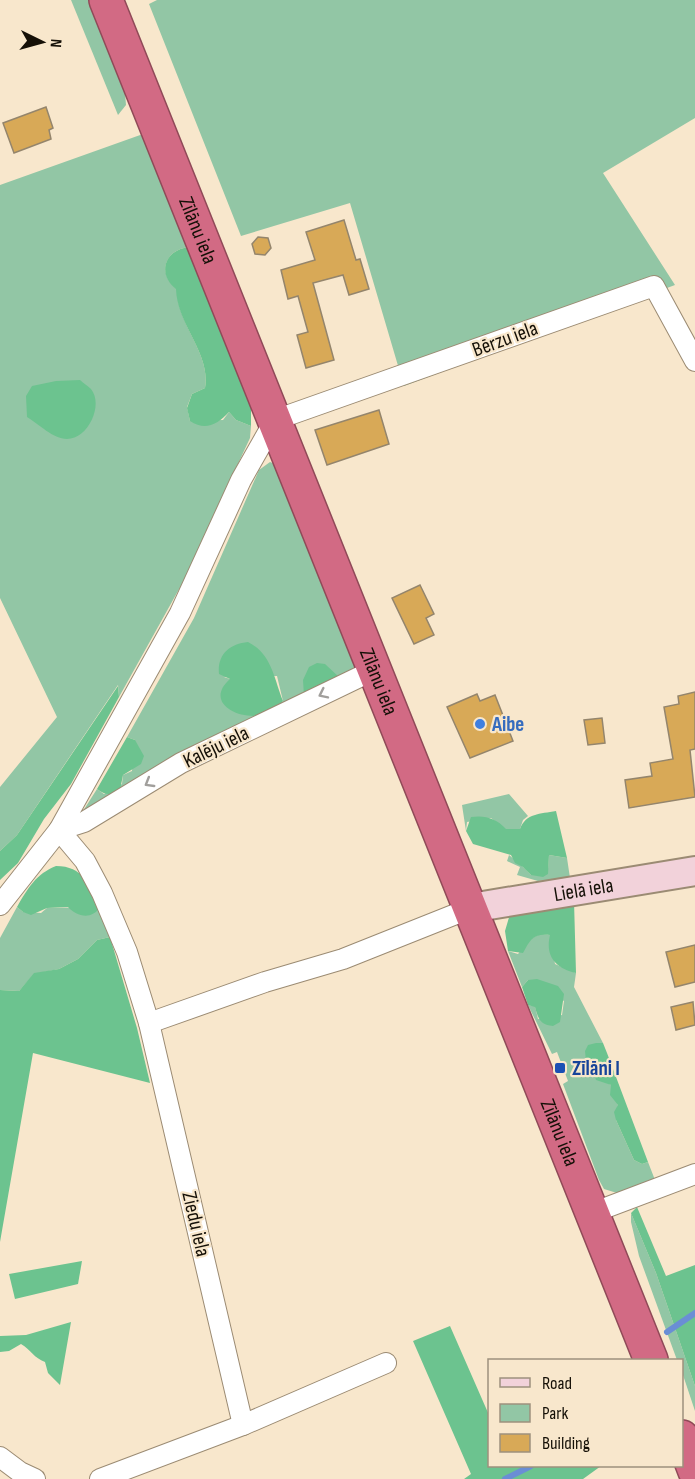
<svg xmlns="http://www.w3.org/2000/svg" width="695" height="1479" font-family="'Sofia Sans Condensed',sans-serif">
<rect width="100%" height="100%" fill="#f8e7cc"/>
<g fill="#92c6a5">
<polygon points="71,0 90,0 125,93 126,105 118,115"/>
<polygon points="157,0 695,0 695,118 603,173 675,285 404,386 350,203 241,236 149,4"/>
<path d="M 143,134 L 189,247 C 164,250 157,274 177,289 C 177,325 211,353 205,388 L 192,394 L 187,407 L 190,421 L 223,420 L 229,412 L 236,420 L 251,426 L 250,438 L 183,582 L 119,697 L 118,685 L 17,835 L 0,851 L 0,787 L 57,717 L 0,598 L 0,185 Z"/>
<polygon points="270,462 275,464 359,663 356,670 281,707 283,701 277,676 224,677 230,679 258,717 82,819 83,811 97,789 104,794 122,784 123,775 132,771 135,740 127,737 194,618 259,470"/>
<polygon points="509,794 528,816 523,820 520,829 505,829 491,818 467,822 466,831 462,805"/>
<path d="M 509,855 C 516,861 524,867 531,875 L 548,869 L 549,855 L 567,858 L 570,878 L 538,881 L 517,875 L 520,867 L 507,861 Z"/>
<polygon points="17,907 23,912 41,913 47,908 100,907 110,937 97,940 78,959 59,969 34,974 19,991 0,990 0,938"/>
<polygon points="540,934 550,935 555,964 576,973 574,987 603,1043 596,1043 592,1074 611,1085 618,1105 616,1120 634,1160 642,1164 648,1162 655,1180 617,1193 604,1189 599,1180 563,1084 568,1081 557,1052 552,1054 528,1005 535,1006 538,1019 562,1015 564,1001 528,980 522,987 508,951 518,954 530,939"/>
<polygon points="631,1213 656,1273 695,1386 695,1411 682,1372 682,1360 677,1360 639,1256 631,1222"/>
</g>
<g fill="#6cc38f">
<path d="M 189,247 L 246,386 L 251,407 L 251,426 L 236,420 L 229,412 C 217,425 205,431 190,421 L 187,408 L 192,394 L 205,388 C 211,353 177,325 176,289 C 157,274 164,250 189,247 Z"/>
<path d="M 80,380 C 83,383 88,386 91,389 C 104,405 88,439 67,439 C 53,439 39,424 27,417 L 26,396 L 32,386 L 56,381 Z"/>
<path d="M 248,642 C 272,654 274,679 283,701 C 267,732 195,710 230,679 L 219,674 C 217,655 229,644 248,642 Z"/>
<polygon points="317,663 325,664 340,678 304,696 303,680 309,667"/>
<polygon points="118,686 119,697 71,784 44,819 18,863 0,880 0,851 17,835"/>
<path d="M 127,737 L 135,740 L 144,756 L 141,764 L 123,775 L 120,790 C 111,795 106,796 97,789 Z"/>
<path d="M 556,811 L 567,858 L 549,855 L 548,874 L 543,877 L 531,875 L 523,867 L 515,863 L 511,855 L 473,844 L 466,831 L 471,817 C 485,815 496,818 506,829 L 520,829 C 526,813 540,814 556,811 Z"/>
<path d="M 56,866 C 83,866 90,885 100,907 C 92,920 77,917 68,907 L 47,908 L 31,915 L 23,912 L 17,907 C 28,888 36,874 56,866 Z"/>
<path d="M 574,901 L 576,973 C 555,968 545,956 550,935 C 533,933 530,940 523,953 L 508,951 L 505,931 L 510,914 Z"/>
<polygon points="110,937 137,1028 150,1083 33,1053 0,1242 0,990 19,991 34,973 59,969 78,959 97,940"/>
<path d="M 537,979 L 558,986 L 564,994 L 560,1022 L 553,1026 C 540,1025 538,1018 535,1007 L 528,1005 L 522,987 L 528,980 Z"/>
<polygon points="596,1043 603,1043 607,1053 648,1162 642,1164 634,1160 616,1120 614,1112 618,1105 610,1095 611,1085 596,1080 592,1067 586,1061 585,1051 588,1045"/>
<polygon points="637,1207 666,1276 695,1265 695,1386 656,1273 631,1213"/>
<polygon points="82,1261 78,1284 15,1299 9,1274"/>
<path d="M 71,1322 L 60,1385 L 48,1373 L 45,1362 C 34,1358 31,1350 21,1344 L 9,1351 L 0,1352 L 0,1336 L 26,1335 Z"/>
<polygon points="450,1326 489,1415 490,1466 601,1466 583,1479 464,1479 471,1474 413,1341"/>
</g>
<g fill="none" stroke-linecap="round" stroke-linejoin="round">
<g stroke="#6a8ed5" stroke-width="6">
<polyline points="667,1332 695,1313"/>
<polyline points="505,1479 531,1466"/>
</g>
</g>
<g fill="#d8a957" stroke="#94856c" stroke-width="1.5">
<polygon points="46,107 53,128 49,130 51,139 14,153 3,123"/>
<polygon points="344,220 356,260 360,259 369,289 349,295 343,275 313,283 334,360 306,368 297,335 308,332 298,296 288,299 281,270 315,260 306,232"/>
<polygon points="258,237 268,238 271,248 265,255 255,254 252,244"/>
<polygon points="379,410 389,444 327,465 315,430"/>
<polygon points="420,585 434,614 426,618 434,635 414,644 392,598"/>
<polygon points="695,692 695,749 690,750 695,797 629,808 625,780 652,776 650,763 673,759 664,707 679,704 678,696"/>
<polygon points="477,694 480,701 495,695 513,741 470,758 447,707"/>
<polygon points="602,718 605,743 588,745 584,720"/>
<polygon points="695,945 695,982 675,987 666,952"/>
<polygon points="693,1002 695,1025 676,1030 671,1007"/>
</g>
<g fill="none" stroke-linecap="round" stroke-linejoin="round">
<defs>
<g id="street">
<polyline points="0,905 59,830 180,613 241,480 275,420 654,286 695,361"/>
<polyline points="149,1023 265,982 343,959 471,908"/>
<polyline points="592,1213 695,1174"/>
<polyline points="243,1425 149,1023 127,952 102,893 85,861 59,830 84,822 181,763 376,669"/>
<polyline points="0,1457 20,1472 35,1479"/>
<polyline points="100,1479 243,1425 386,1363"/>
</g>
<g id="secondary">
<path id="s1" d="M 471,908 L 695,871"/>
</g>
<g id="highway">
<path id="s2" d="M 106,0 L 651,1360"/>
<polyline points="682,1437 695,1471"/>
</g>
</defs>
<use href="#street" stroke="#9b8b73" stroke-width="22"/>
<use href="#secondary" stroke="#9b8b73" stroke-width="32"/>
<use href="#highway" stroke="#904a58" stroke-width="36"/>
<use href="#street" stroke="#fff" stroke-width="20"/>
<use href="#secondary" stroke="#f2d2da" stroke-width="28"/>
<use href="#highway" stroke="#d26a84" stroke-width="33"/>
</g>
<defs><path id="oneway-chevron" d="M-2-3.5L2.5 0L-2 3.5" fill="none" stroke-width="1.6" stroke-linecap="round" stroke-linejoin="round" transform="scale(1.5)"/></defs>
<g stroke="#a19f9c">
<use href="#oneway-chevron" transform="translate(323 694) rotate(154)"/>
<use href="#oneway-chevron" transform="translate(149 783) rotate(149)"/>
</g>
<circle fill="#3f7fe0" stroke="#f8e7cc" stroke-width="2" cx="480" cy="724" r="6"/>
<rect fill="#1a4fb4" stroke="#f8e7cc" stroke-width="2" x="554" y="1062" width="12" height="12" rx="3"/>
<g text-anchor="middle" dominant-baseline="central" stroke-width="4.5" stroke-linejoin="round" paint-order="stroke">
<g font-size="21" fill="#151007" stroke="#f8e7cc">
<text stroke="none"><textPath href="#s2" startOffset="248">Zīlānu iela</textPath></text>
<text transform="translate(505 339) rotate(-20)">Bērzu iela</text>
<text stroke="none"><textPath href="#s2" startOffset="734">Zīlānu iela</textPath></text>
<text transform="translate(216 747) rotate(-26)">Kalēju iela</text>
<text stroke="none"><textPath href="#s1" startOffset="114">Lielā iela</textPath></text>
<text stroke="none"><textPath href="#s2" startOffset="1220">Zīlānu iela</textPath></text>
<text transform="translate(196 1224) rotate(77)">Ziedu iela</text>
</g>
<g font-size="21" font-weight="bold" fill="#366cbe" stroke="#f8e7cc" text-anchor="start">
<text x="492" y="724">Aibe</text>
</g>
<g font-size="21" font-weight="bold" fill="#164399" stroke="#f8e7cc" text-anchor="start">
<text x="572" y="1068">Zīlāni I</text>
</g>
</g>
<rect x="488" y="1359" width="195" height="108" fill="#f8e7cc" stroke="#9d917d" stroke-width="1.5"/>
<rect x="500" y="1378" width="30" height="9" fill="#f2d2da" stroke="#9d917d" stroke-width="1.5"/>
<text x="542" y="1389" font-size="18" fill="#151007">Road</text>
<rect x="500" y="1404" width="30" height="18" fill="#92c6a5" stroke="#9d917d" stroke-width="1.5"/>
<text x="542" y="1419" font-size="18" fill="#151007">Park</text>
<rect x="500" y="1434" width="30" height="18" fill="#d8a957" stroke="#9d917d" stroke-width="1.5"/>
<text x="542" y="1449" font-size="18" fill="#151007">Building</text>
<g transform="translate(42 42) rotate(95)" stroke="#f8e7cc" stroke-width="4.5" paint-order="stroke">
<path d="M0-4.5L10 22L0 15L-10 22Z" fill="#151007"/>
<text y="-9" font-size="16" font-weight="bold" text-anchor="middle" fill="#151007">N</text>
</g>
</svg>
